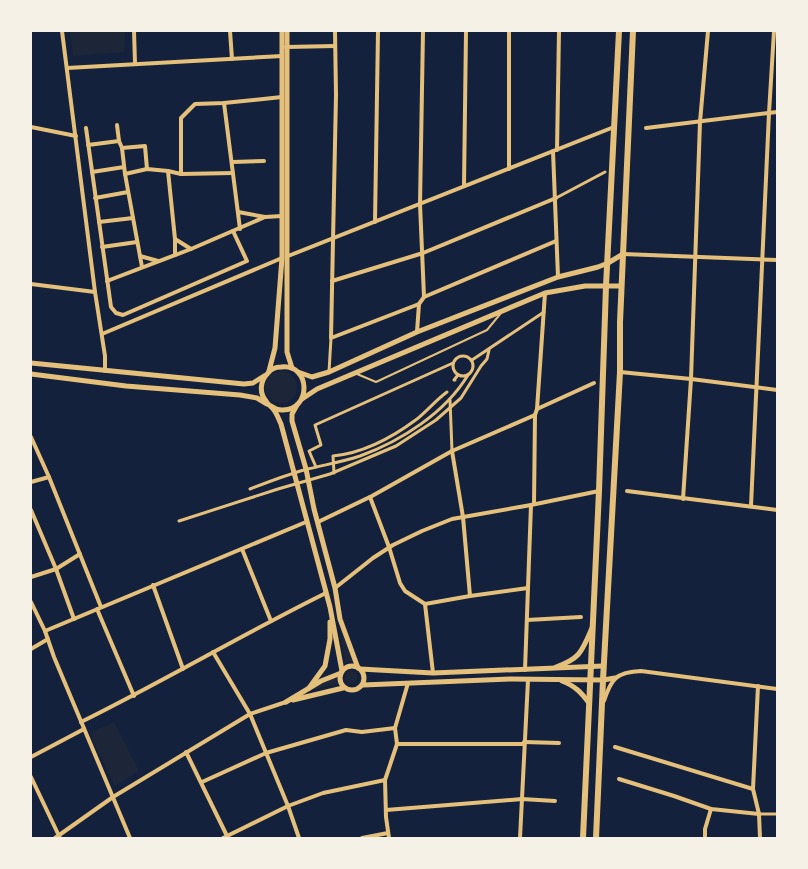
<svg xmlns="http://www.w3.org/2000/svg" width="808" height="869" font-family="'Exo 2',sans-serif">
<rect width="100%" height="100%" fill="#14213d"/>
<g fill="#1d2539">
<polygon points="70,31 125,31 124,52 73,56"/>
<circle cx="281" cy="387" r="16"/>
<polygon points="340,629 354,661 345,661"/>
<circle cx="351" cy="677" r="6"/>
<polygon points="336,675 339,683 309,691"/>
<polygon points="114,722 139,771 115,786 92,739 92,732"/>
</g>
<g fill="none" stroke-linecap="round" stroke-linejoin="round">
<polyline stroke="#e5c07b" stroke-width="2" points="357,374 376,382 487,330 501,313"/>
<g stroke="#e5c07b" stroke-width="3">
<polyline points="556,198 605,172"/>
<circle cx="463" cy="366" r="10"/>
<polyline points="472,360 544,312"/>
<polyline points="329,372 331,338"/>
<polyline points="455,380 454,380 458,375"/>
<polyline points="450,400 452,451"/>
<polyline points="316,467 309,451 321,445 315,425 453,363"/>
<path d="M 334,473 L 333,456 C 364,453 393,437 417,419 C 427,411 436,400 447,392"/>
<path d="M 250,489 C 268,482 286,475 304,470 C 323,465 342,462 360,456 C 401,441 445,413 468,375"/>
<polyline points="179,521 278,489 330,474 396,446 436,420 461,398 481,366 487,359 489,350"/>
<polyline points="759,814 777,814"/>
</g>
<g stroke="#e5c07b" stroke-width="4">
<polyline points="62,31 95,292 105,356 105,371"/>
<polyline points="134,31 135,63"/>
<polyline points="230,31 232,59"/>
<polyline points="335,31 336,95 331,338 419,304"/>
<polyline points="509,31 509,169"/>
<polyline points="286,47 335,46"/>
<polyline points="67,68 282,56"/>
<polyline points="224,103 240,229"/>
<polyline points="117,125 119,141 122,148 125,174"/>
<polyline points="31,127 76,136"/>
<polyline points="86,128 111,307 116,313 123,315 247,261 233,231"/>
<polyline points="646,128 777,112"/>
<polyline points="88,145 119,141"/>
<polyline points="122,148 145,146 147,169"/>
<polyline points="557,150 559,31"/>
<polyline points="553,151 558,277"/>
<polyline points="232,162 264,161"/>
<polyline points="168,171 175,239 175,255"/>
<polyline points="92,172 124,167"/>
<polyline points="181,174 181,118 195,104 224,103 282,97"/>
<polyline points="464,186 466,31"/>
<polyline points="95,198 128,192"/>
<polyline points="238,212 265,217"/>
<polyline points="99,222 133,218"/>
<polyline points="375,222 378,31"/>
<polyline points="175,239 191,249"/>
<polyline points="102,247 137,242"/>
<polyline points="623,254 777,260"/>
<polyline points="140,256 158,261"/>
<polyline points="288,256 614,127"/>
<polyline points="142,267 125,174 147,169 168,171 181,174 233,173"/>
<polyline points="107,281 191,249 265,217 282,216"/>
<polyline points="332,281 423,253 556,198"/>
<polyline points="31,284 95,292"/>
<polyline points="424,297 556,241"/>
<polyline points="417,332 419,304 424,297 420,204 423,31"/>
<polyline points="102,334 282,258"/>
<polyline points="620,372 691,379 777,390"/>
<polyline points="537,409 594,383"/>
<polyline points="31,437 49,477 101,607"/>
<polyline points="452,451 463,517 470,596"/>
<polyline points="31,482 49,477"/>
<polyline points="627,491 777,510"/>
<polyline points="370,497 389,547 400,583 405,591 425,604 433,673"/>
<polyline points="683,499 691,379 700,122 708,31"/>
<polyline points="534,504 535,415 537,409 545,293"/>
<polyline points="751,506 769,113 774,31"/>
<polyline points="31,510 56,569 74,619"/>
<polyline points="318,522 372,496 452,451 535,415"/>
<polyline points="242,549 271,621"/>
<polyline points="31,577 56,569 80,554"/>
<polyline points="153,585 183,669"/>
<polyline points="335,588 373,558 393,545 422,531 452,519 531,505 599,491"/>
<polyline points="31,602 45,631 54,657 130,838"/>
<polyline points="425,604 470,596 528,588"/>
<polyline points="97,609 134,696"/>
<polyline points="527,620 581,617"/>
<polyline points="45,631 306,522"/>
<polyline points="31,649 48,639"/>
<polyline points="213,652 250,714 288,806 299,838"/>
<polyline points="525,670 531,505"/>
<polyline points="758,686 753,789 759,814 760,838"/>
<path d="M 604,701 C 611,679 616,672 641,671 L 777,689"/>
<path d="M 81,722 C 164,681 243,634 326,593"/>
<polyline points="524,742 559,743"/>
<polyline points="397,744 524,744"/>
<polyline points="615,747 753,789"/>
<polyline points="186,752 228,838"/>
<polyline points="31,757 84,729"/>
<polyline points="31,777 60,838"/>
<polyline points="619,779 674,796 711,809 759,814"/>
<polyline points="202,782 266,753 346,730 362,732 395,728"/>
<polyline points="386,810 522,799 555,801"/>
<polyline points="55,838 113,797 250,714 286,702"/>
<polyline points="223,838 288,806 323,793 385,780"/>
<polyline points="362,838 388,833"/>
<polyline points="389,838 386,817 385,780 397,744 395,728 408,683"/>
<polyline points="520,838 528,680"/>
<polyline points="705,838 705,829 711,809"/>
</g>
<g stroke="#e5c07b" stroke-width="5">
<polyline points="287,31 287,352 292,368"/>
<polyline points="31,363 244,384 253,383 264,376"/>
<polyline points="269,371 275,348 282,258 282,31"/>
<polyline points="298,372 312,377 329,372 417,332 558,277 598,267 608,263 623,254"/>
<polyline points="31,374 126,386 240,395 257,398 267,404"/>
<polyline points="302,399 317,389 545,293 585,286 621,286"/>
<polyline points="297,405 292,414 292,421 306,469 314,509 335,588 340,619 358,668"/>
<path d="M 271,406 C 274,408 278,410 282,410 C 312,411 311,363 281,367 C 276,367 271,369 268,373 C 260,381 259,393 266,401 C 268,405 272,407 274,410 C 277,414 279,420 281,424 L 330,607 L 342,671"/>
<circle cx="352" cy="678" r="12"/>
<path d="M 556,667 C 581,658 582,651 592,628"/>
<polyline points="360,669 433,673 603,666"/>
<path d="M 562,681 C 575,686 581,692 589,703"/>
<polyline points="363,685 510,679 603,680 615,678"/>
<polyline points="309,688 325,666 330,639 330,622"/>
<polyline points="293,700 343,688"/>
<polyline points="286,702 321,681 341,673"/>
</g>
<g stroke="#e5c07b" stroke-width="6">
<polyline points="583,838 599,491 606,286 619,31"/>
<polyline points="596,838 603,680 620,372 620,322 633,31"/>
</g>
</g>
<rect width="808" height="869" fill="none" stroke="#f6f1e7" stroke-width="64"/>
</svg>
